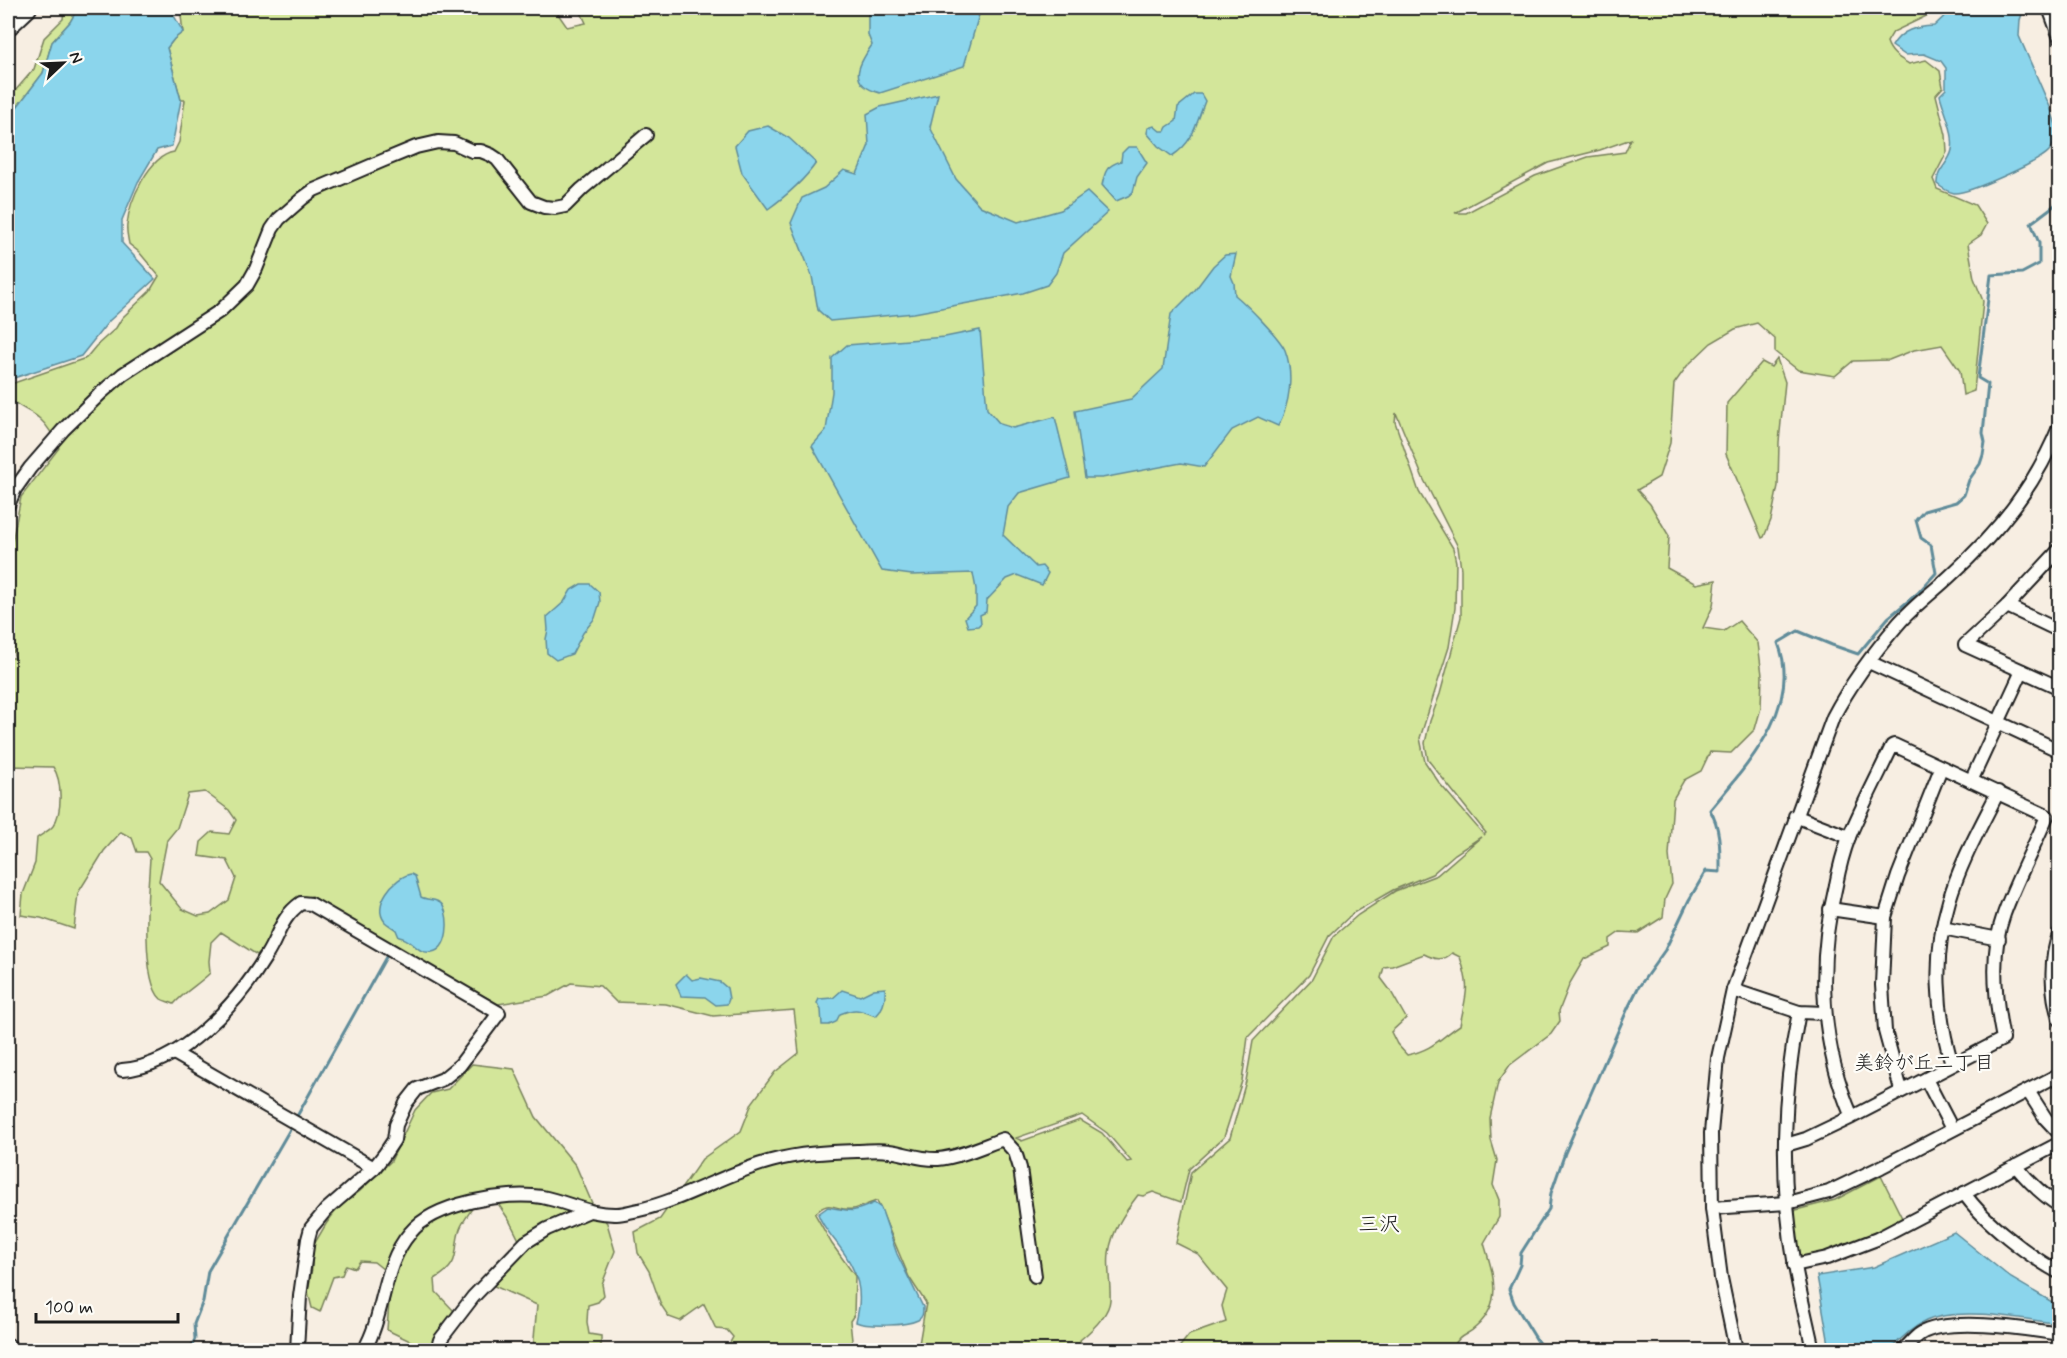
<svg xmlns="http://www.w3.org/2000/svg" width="2067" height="1358" font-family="Mynerve,'Klee One',sans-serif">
<rect width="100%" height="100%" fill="#f7eee2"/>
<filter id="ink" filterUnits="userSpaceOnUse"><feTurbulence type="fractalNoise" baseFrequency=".0167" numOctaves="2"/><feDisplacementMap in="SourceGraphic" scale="12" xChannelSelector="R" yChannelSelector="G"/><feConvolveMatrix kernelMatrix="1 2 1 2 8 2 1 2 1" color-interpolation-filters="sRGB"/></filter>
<g filter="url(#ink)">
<g fill="#d3e69a" stroke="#78815b" stroke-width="1.5" fill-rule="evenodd">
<polygon points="64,8 78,8 70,22 52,42 43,73 8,119 8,99 34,69 44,38 63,19"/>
<path d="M 180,8 L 557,8 L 558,14 L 567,27 L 586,23 L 579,8 L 1943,8 L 1893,32 L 1887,42 C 1891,54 1899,58 1909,64 L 1926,60 L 1940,71 L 1943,87 L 1936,95 L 1946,135 L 1947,152 L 1933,179 L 1937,189 L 1975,205 L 1987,224 L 1981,235 L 1968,244 L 1974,278 L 1983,301 L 1974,391 L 1963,395 L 1960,371 L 1942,345 L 1914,350 L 1889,360 L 1853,361 L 1835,376 L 1798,370 L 1775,352 L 1775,339 L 1757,323 L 1735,329 L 1711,343 L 1687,366 L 1674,384 L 1670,443 L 1659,477 L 1637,490 L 1650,504 L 1669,536 L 1667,568 L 1696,584 L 1716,580 L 1713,606 L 1703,628 L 1724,631 L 1739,621 L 1758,643 L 1762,675 L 1761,708 L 1755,729 L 1731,753 L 1710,752 L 1701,771 L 1684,780 L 1673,799 L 1669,855 L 1672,884 L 1665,899 L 1663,917 L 1638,933 L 1620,932 L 1610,939 L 1610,947 L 1584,959 L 1570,983 L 1559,1011 L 1560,1021 L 1551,1034 L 1510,1065 L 1498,1082 L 1490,1118 L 1491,1140 L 1497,1160 L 1493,1185 L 1499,1200 L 1499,1217 L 1484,1243 C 1493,1274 1504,1302 1476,1327 C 1466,1337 1460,1333 1453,1348 L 1459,1350 L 1177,1350 L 1189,1335 L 1226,1322 L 1222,1306 L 1227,1290 L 1198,1254 L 1176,1243 L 1191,1172 L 1230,1138 L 1246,1081 L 1253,1041 L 1312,979 L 1334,936 L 1358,915 L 1395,891 L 1437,875 L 1481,837 L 1455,854 L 1432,874 L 1393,890 L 1353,913 L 1329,936 L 1309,975 L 1248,1037 L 1242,1081 L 1224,1137 L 1189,1169 L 1181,1202 L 1153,1192 L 1143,1196 L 1138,1195 C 1125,1212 1112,1231 1109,1253 C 1107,1269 1111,1284 1110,1300 C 1109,1315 1091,1331 1080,1340 L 1084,1350 L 918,1350 L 926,1303 L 909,1277 L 877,1201 C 869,1203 860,1208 853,1209 C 836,1212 830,1197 815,1214 L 832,1244 L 855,1276 L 854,1315 L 850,1321 L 853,1350 L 726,1350 L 733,1337 L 727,1330 L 716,1329 L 704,1304 L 680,1321 L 669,1317 L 661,1305 L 649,1271 L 638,1253 L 635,1232 L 660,1219 L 702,1159 L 741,1131 L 752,1103 L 775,1072 L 799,1053 L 794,1010 L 713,1016 L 666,1004 L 616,1002 L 600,986 L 571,983 L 548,996 L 498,1004 L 313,900 L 312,896 L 291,903 L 275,927 L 267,944 L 257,955 L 221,932 L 211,942 L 209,961 L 210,973 C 199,984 185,991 174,1004 C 170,1002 164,1001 161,999 C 140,980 148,887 150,859 L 146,852 L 137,852 L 132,838 L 121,832 L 104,851 L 78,893 L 74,929 L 41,918 L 21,915 L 23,894 L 35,863 L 37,838 C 42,834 49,831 53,826 C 63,812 62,780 53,767 L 8,766 C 8,754 11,725 8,717 L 8,668 L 10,658 L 15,658 L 8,632 L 8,563 L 21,497 L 59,448 C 54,437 49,427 40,419 C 30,410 17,407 8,397 L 8,385 L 86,358 L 96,346 L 116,328 L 122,318 L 150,291 L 159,276 L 139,252 L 129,244 C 128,238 126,231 127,225 C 129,201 149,156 174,152 L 179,142 L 185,100 L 181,100 L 167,48 L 174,39 L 183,32 ZM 1631,139 L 1625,152 L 1588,157 L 1535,176 L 1466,213 L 1455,213 L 1548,163 L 1600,150 ZM 1396,413 L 1423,478 L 1458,547 L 1461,569 L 1461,617 L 1440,694 L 1430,721 L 1425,743 L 1428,760 L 1486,833 L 1484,835 L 1440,784 L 1425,762 L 1420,738 L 1449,647 L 1455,608 L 1456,562 L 1453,548 L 1419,492 L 1395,422 ZM 205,792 L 229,810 L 236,820 L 229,834 L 212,832 L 201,842 L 199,856 L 227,860 L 236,878 L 229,900 L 210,914 L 198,916 L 182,909 L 159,881 L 167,840 L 177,828 L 188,794 ZM 1452,953 L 1460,957 C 1471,990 1466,993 1460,1025 C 1440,1038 1433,1050 1407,1055 L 1397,1044 L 1391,1032 L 1406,1018 L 1390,990 L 1381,978 L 1384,967 L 1392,966 L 1424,954 C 1434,959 1443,962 1452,953 ZM 1082,1115 L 1107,1133 L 1131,1161 L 1127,1162 L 1102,1133 L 1080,1120 L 1022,1141 L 1016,1138 Z"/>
<polygon points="1777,359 1785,382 1779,442 1778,486 1771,520 1764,537 1762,538 1726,454 1727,403 1762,362 1771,367"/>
<path d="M 472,1064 L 514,1069 L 536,1117 L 576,1166 L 592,1203 L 607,1223 L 615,1251 L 602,1284 L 604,1295 L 598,1302 L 588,1305 L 587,1322 L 589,1334 L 601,1336 L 601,1347 L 589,1349 L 588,1350 L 533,1350 L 537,1305 L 494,1286 L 503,1271 L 523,1248 L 509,1220 L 497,1202 L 473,1207 C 469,1214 463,1221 460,1229 C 452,1253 463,1262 435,1279 L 436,1292 L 454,1311 L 445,1324 L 433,1350 L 429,1350 L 387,1330 L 389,1301 L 393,1277 L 374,1262 L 360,1261 L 355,1268 L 346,1265 L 342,1275 L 333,1277 L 320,1312 L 312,1308 L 308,1292 L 312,1268 L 313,1246 L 326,1224 L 337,1209 L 360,1191 L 391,1161 L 415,1110 L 431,1093 L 448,1089 Z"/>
<polygon points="1881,1176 1903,1220 1837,1249 1802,1257 1798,1255 1793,1214 1796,1210 1835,1200"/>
</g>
<g fill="#8bd5ec" stroke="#5f8b99" stroke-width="1.5">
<polygon points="78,8 175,8 172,12 183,32 174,39 167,48 181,100 172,146 157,150 138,182 122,220 122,243 155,279 109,321 81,356 8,380 8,119 43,73 52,42 70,22"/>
<path d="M 868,8 L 981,8 L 964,66 L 880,93 C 847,84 858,65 872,45 L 868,35 Z"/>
<path d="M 1953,8 L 2024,8 L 2020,20 L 2019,36 L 2050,107 L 2059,134 C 2056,139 2053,147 2049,151 C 2039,162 1968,194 1954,193 C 1948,192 1942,188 1937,184 C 1936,170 1949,164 1952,150 C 1955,132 1944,112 1940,95 L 1946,89 L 1946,68 L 1941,61 L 1924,54 L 1905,55 L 1892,46 C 1902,29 1916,27 1934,26 Z"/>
<polygon points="938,94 930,127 956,179 980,206 1018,222 1061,210 1087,192 1108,212 1063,253 1056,273 1047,285 1023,293 914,313 830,321 818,310 812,276 791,223 802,198 824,188 844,170 857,174 869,145 867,114 880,107"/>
<path d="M 1194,94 L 1201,94 L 1205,101 C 1196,124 1194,142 1172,156 L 1158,146 L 1147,133 L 1148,128 L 1154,126 L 1160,131 L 1165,131 L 1167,127 L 1176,121 L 1178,107 Z"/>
<path d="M 768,126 L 789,138 L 816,163 C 803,182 786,196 768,209 L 742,173 L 735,146 L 748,131 Z"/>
<path d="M 1128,147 L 1137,147 L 1147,163 L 1137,177 L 1133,192 L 1128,196 L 1116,201 L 1102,185 C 1105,171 1106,166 1121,161 L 1122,153 Z"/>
<path d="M 1236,254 L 1231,276 L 1234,283 L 1235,295 C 1247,305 1279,337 1285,350 C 1294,374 1290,404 1278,426 L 1258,417 L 1232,430 L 1204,467 L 1181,463 L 1102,478 L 1085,478 L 1075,411 L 1131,399 L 1163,369 L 1171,314 L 1195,290 L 1213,266 L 1225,255 Z"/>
<polygon points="980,330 987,409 1000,424 1013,428 1055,417 1070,478 1019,493 1008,507 1003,535 1036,567 1042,566 1048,573 1042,585 1017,575 1007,579 987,600 986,612 980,615 981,623 978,626 968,627 965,618 976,606 976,589 973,573 912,575 882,571 812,446 826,430 832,392 832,358 847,345 945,337"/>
<polygon points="581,584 590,584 599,592 600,602 595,618 583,633 572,654 556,660 547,653 546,639 548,630 547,617 564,602 571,590"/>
<path d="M 411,874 L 415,876 L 421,897 C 428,901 438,898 443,906 C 450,918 449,949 432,952 C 417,955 412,938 399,937 L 396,930 C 393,927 388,925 385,922 C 371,905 394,877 411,874 Z"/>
<polygon points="686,974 692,980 701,978 720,982 727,988 729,999 727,1004 716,1005 705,997 681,996 676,984"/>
<path d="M 885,988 C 886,999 884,1008 876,1016 C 858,1010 858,1007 840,1014 L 836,1022 L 829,1025 L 822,1025 L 821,1010 L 817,1003 L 819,999 L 833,998 L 842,990 L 860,996 L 874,989 Z"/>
<path d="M 874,1203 L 881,1208 L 897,1254 L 923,1307 C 923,1313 923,1317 918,1320 C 906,1326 868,1327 856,1322 C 864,1292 858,1271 839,1246 C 832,1236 822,1226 818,1214 L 828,1207 C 853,1211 849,1214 874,1203 Z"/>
<path d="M 1954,1232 L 2011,1278 L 2059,1306 L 2059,1324 C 2024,1319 1959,1306 1926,1321 C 1911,1328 1900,1339 1890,1350 L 1830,1350 L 1817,1276 L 1874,1267 Z"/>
</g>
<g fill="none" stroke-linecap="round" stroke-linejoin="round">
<g stroke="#5f8b99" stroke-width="3">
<polyline points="296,1118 386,957"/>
<polyline points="190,1350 195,1339 194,1324 203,1301 208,1271 293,1124"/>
<path d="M 1543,1350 L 1514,1303 L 1509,1289 L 1520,1265 L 1521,1253 L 1549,1209 L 1551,1193 L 1565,1153 L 1628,1008 L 1638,988 L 1665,950 L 1689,900 L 1706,871 L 1720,872 C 1720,851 1721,828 1710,810 C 1747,765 1803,706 1778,643 L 1798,631 L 1832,645 L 1858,654 L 1888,618 L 1918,593 L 1936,573 L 1931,545 L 1921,538 L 1916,520 L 1924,511 L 1956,502 L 1964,495 L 1969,480 L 1980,464 L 1983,455 L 1985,442 L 1983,433 L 1988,384 L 1978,378 L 1991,275 L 2022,273 L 2039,264 L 2039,243 L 2031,223 L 2055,205 L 2060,195"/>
</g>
<defs>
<g id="minor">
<polyline points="2049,8 2060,38"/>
<polyline points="8,505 15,489 30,468 63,430 101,393 123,374 220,311 247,285 256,269 272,229 279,219 303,198 314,190 382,161 416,147 438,142 454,143 472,151 481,151 491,155 497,159 531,202 544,207 555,208 565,206 582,189 646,135"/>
<polyline points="2060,549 2007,606 1965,645 2060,688"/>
<polyline points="2007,606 2060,631"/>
<polyline points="1869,662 2060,751"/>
<polyline points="1971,781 2022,671"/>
<polyline points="1795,816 1849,837"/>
<polyline points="1830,909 1885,917"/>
<polyline points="1942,928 1999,939"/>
<path d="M 2060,932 C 2049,959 2051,994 2060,1021"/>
<polyline points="1733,990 1799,1012 1825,1013"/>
<path d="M 1799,1012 C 1782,1094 1780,1183 1795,1266 C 1800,1294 1807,1322 1813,1350"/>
<polyline points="174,1053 374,1168"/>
<path d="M 1952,1064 C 1936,1012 1933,954 1949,901 C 1960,863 1980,828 1998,792"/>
<path d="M 122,1070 C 181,1066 237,1004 266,956 C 279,936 280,918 301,903 L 311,904 L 499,1013 L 460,1065 L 443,1079 L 417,1089 L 406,1103 L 396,1125 L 394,1140 L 384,1155 L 374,1168 L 326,1210 L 311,1228 L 308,1239 L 300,1296 L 297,1350"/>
<polyline points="1926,1079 1952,1129"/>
<polyline points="1901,1090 1885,1031 1882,985 1885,917 1898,876 1941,768"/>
<polyline points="2028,1091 2046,1119 2060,1134"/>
<path d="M 1786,1145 L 1806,1139 L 1852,1117 L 2003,1039 C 1995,1000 1990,952 2004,914 C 2016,881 2033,849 2047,816 L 1894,745 L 1892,746 C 1878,776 1862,806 1849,837 C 1843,853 1839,869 1836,885 C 1817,963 1820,1043 1852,1117"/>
<path d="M 2016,1166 C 2029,1182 2042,1195 2060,1206"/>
<path d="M 1964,1193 C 1983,1221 2030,1257 2060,1273"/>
<polyline points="1712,1208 1787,1203 1829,1192 1881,1167 2060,1074"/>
<polyline points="1794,1265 1827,1258 1877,1239 2060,1143"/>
<path d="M 364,1350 C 385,1315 382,1265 410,1233 C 434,1203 506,1191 542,1197 C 568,1202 589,1215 617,1214 C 624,1214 632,1211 639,1210 C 686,1199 726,1173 771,1161 C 800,1153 828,1152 857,1151 C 867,1151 879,1149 889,1151 C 905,1153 921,1160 938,1159 C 960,1157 983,1146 1003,1139 L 1015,1152 L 1020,1168 L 1035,1276"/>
<polyline points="437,1350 440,1340 473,1297 526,1242 547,1229 587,1212"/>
<path d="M 1736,1350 L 1721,1278 L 1712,1208 L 1711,1133 L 1718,1058 L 1733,990 L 1833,717 C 1851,683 1874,652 1899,623 C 1914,606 1933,592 1950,576 C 1998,532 2035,487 2060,425"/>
<path d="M 1903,1350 C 1909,1345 1914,1338 1920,1334 C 1947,1316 2027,1329 2060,1334"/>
</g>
<polyline id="major" points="8,1347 9,1350"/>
<polyline id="highway" points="8,26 27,8"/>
</defs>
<use href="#minor" stroke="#1c1c1c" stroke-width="16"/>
<use href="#major" stroke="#1c1c1c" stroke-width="20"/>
<use href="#highway" stroke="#1c1c1c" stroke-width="22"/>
<use href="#minor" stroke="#fdfcf7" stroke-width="12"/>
<use href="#major" stroke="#fdfcf7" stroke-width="15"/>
<use href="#highway" stroke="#fdfcf7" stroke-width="18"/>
</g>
</g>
<g text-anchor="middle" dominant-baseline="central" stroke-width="4.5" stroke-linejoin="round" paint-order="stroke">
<g font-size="20" fill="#1c1c1c" stroke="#fdfcf7">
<text x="1924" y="1063">美鈴が丘二丁目</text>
</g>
<g font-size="21" fill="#1c1c1c" stroke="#fdfcf7">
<text x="1379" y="1225">三沢</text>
</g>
</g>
<rect width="2067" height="1358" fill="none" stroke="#fdfcf7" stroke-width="30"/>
<rect x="15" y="15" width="2037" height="1328" fill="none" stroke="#1c1c1c" stroke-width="2" filter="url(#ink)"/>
<g transform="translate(63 63) rotate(67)" stroke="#fdfcf7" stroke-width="4.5" paint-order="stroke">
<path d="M0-4.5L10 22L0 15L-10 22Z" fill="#1c1c1c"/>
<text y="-9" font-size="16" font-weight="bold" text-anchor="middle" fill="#1c1c1c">N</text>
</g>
<path d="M36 1313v9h142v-9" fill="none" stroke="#1c1c1c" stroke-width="3"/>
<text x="45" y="1313" font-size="18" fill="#1c1c1c" stroke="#fdfcf7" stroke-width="4.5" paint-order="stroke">100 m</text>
</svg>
